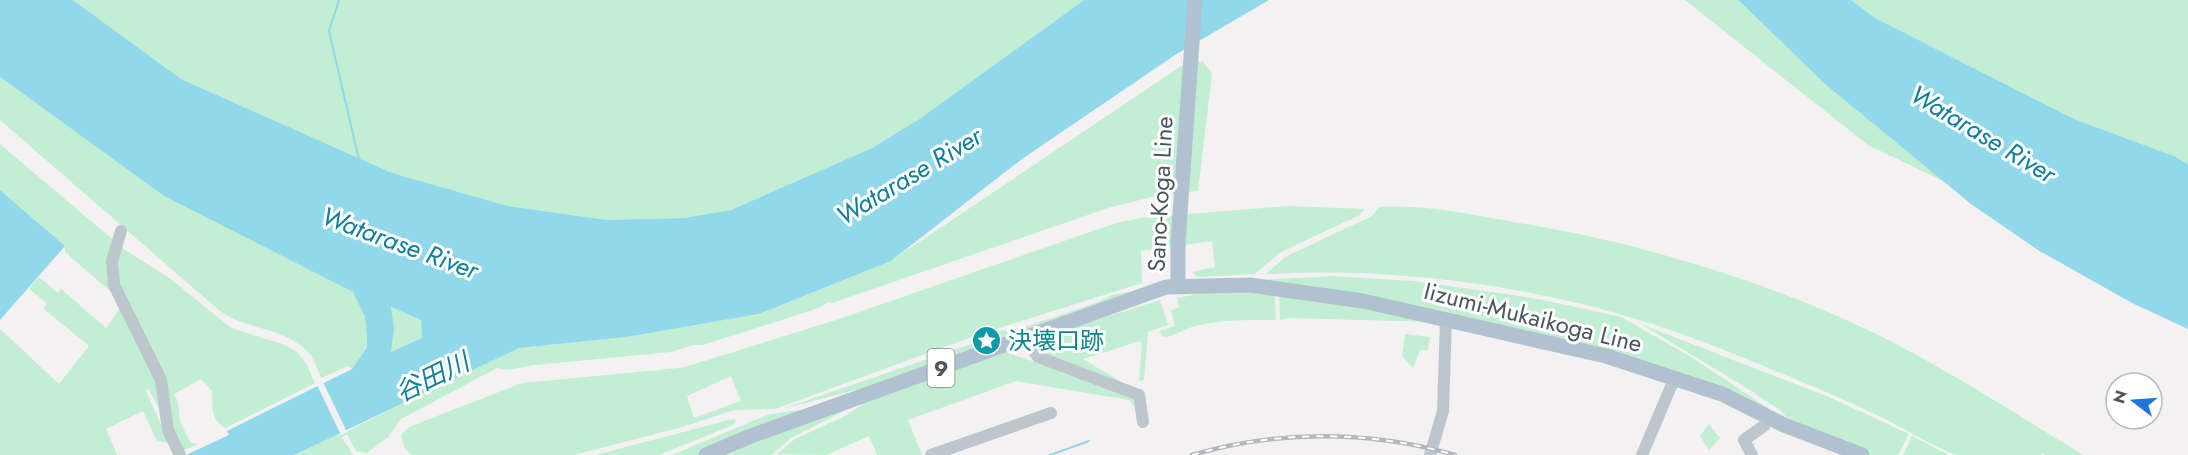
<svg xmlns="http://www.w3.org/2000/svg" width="2188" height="455" font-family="Jost,'Noto Sans JP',sans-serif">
<rect width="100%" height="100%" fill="#f3f1f1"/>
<g fill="#c2eed3" fill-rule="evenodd">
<polygon points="73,0 1084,0 918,120 872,148 731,210 684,218 607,220 508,206 392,173 181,79"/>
<polygon points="1685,0 1738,0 1825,84 1945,182 1868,145"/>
<polygon points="1851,0 2188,0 2188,164 2174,156 2074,119 1875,18"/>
<polygon points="1203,61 1212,74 1198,191 1160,195 1111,207 832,303 828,302 819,308 703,345 693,345 671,352 534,365 507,370 497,368 401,419 388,437 367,453 356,451 347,434 342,437 353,455 294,455 338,433 340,435 483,363 519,348 626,337 759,314 891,261 1180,67"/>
<path d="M 0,77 L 164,196 L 353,292 C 361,306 374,332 366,348 C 362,355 356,362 352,369 L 348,366 L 321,378 C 317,370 315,359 309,353 C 287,328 248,330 221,312 L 0,120 Z"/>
<path d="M 0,144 L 112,239 L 108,271 L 122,248 L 172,280 L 231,328 L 285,345 L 297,352 L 306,363 L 315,383 L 225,428 C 211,420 212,406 212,391 L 201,379 L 174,394 L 178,403 L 180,422 L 191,443 L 198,444 L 182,451 L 148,388 L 146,391 L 169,443 L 157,441 L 143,411 L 106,429 L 117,455 L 0,455 L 0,329 L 59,384 L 89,346 L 44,309 L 47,303 L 29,289 L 39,277 L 58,293 L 61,289 L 106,328 L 124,303 L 65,252 L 65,246 L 0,190 Z"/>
<path d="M 1288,206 L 1364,209 L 1360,215 L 1281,252 L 1255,274 L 1197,277 L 1192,272 L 1215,267 L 1212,241 L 1141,251 L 1142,283 L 977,335 L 775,409 L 734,410 L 682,427 L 574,455 L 412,455 L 404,447 L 401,435 L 409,427 L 522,383 L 679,368 L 698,363 L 839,319 L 1116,223 L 1141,218 ZM 731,376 L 741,401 L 694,418 L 687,396 Z"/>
<path d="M 1379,207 C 1425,204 1473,215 1519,223 C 1635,242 1764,280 1870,331 C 1944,367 2013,412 2083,455 L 2046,455 L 2042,453 L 2040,455 C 2021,455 1975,455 1958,455 C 1938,450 1899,425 1877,415 C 1824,390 1769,368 1714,346 C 1574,291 1417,266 1266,274 L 1285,257 L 1372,216 Z"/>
<polygon points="1333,276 1412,281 1492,292 1543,300 1621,317 1691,357 1777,414 1720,390 1260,280"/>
<polygon points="1134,291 875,385 782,409 974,343 977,338 1002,330 1010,332 1098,302 1112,295"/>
<path d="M 1193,292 L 1275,292 L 1276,320 C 1248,320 1220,319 1192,327 C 1182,329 1171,340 1162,336 L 1159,331 L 1175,326 L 1171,310 L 1179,307 L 1177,298 L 1193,295 Z"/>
<polygon points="1279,292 1434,322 1290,318 1280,320"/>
<polygon points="1160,300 1168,325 1148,332 1144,380 1139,381 1142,343 1140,341 1083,359 1123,383 1043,354 1040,348 1043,339 1057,332"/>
<polygon points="390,307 421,319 422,338 390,353 394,329"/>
<path d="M 1641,324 L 1831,398 L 1909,434 L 1898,455 L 1872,455 L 1787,418 C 1779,406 1760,399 1750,390 Z"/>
<polygon points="1405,334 1430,337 1428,350 1420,350 1413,368 1402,356"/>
<polygon points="1006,352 1130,395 1133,398 1134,408 1129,400 1016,381 908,420 922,455 877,455 869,436 826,455 777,454 795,439 847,415 868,400"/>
<polygon points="852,407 791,438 771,455 719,455"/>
<polygon points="811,408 697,455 672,455 767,415"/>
<polygon points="733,419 736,421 733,425 659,455 595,455"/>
<polygon points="1709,424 1720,438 1709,450 1700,436"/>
<polygon points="1912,436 1949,455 1903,455"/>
</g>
<g fill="#91d8ea" fill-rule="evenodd">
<path d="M 0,0 L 73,0 L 181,79 L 392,173 L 508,206 L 607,220 L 684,218 L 731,210 L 872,148 L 918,120 L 1084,0 L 1269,0 L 1175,55 L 1022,159 L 891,261 L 759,314 L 626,337 L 519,348 L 294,455 L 186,455 L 229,435 L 227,431 L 352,369 L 367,347 L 367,334 L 365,317 L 353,292 L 164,196 L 0,77 ZM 391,307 L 421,320 L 422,338 L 391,352 L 394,329 Z"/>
<polygon points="1738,0 1851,0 1875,18 2074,119 2174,156 2188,164 2188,329 2132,303 2038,250 1971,204 1825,84"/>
<polygon points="0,190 65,246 0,320"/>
</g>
<polygon fill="#f3f1f1" points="322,380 347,432 341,435 316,383"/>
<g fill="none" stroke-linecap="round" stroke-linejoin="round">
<g stroke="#91d8ea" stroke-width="2">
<polyline points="339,0 329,31 359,160"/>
<polyline points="1050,455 1089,441"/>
</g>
<g stroke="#bec6cd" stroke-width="12">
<polyline points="121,231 112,261 114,285 161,380 168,430 180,455"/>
<polyline points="1024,338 1038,357 1139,395 1143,422"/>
<polyline points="931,455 1051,413"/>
<polyline points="1430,455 1443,411 1446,319"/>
<polyline points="1642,455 1675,377"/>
<polyline points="1752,455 1744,440 1765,425 1768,417"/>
</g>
<g stroke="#b2c1cf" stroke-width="15">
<polyline points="1178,285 1178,242 1195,0"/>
<polyline points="706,455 751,436 1166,287 1250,285 1363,301 1606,356 1722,394 1784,425 1862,455"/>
</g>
<defs>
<path id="rail" d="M 1192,455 C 1278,430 1369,430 1455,455"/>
</defs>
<use href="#rail" stroke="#b4b7bb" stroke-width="4.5"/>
<use href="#rail" stroke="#fff" stroke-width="2" stroke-dasharray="7" stroke-linecap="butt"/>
</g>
<defs>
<symbol id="sight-disc" viewBox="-11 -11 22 22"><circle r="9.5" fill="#0f9aa8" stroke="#fff"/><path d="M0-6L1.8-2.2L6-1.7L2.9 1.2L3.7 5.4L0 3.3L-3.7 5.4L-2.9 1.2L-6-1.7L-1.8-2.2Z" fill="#fff"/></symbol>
</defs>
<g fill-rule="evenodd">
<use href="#sight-disc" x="970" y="324" width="33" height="33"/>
</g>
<g text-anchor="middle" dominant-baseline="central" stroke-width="6" stroke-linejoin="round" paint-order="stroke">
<rect fill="#fff" stroke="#80888e" stroke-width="1.5" x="927.5" y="349" width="27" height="38" rx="4.5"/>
<g font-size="22" font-weight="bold" fill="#4a555e">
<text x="941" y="368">9</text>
</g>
<g font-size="24" fill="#4a555e" stroke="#fff">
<text transform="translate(1160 194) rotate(-87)">Sano-Koga Line</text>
<text transform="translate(1533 317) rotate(14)">Iizumi-Mukaikoga Line</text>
</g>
<g font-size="24" fill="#0d838f" stroke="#fff" text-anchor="start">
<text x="1008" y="340">決壊口跡</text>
</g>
<g font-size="26" font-style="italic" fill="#117e9a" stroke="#fff">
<text transform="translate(1983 134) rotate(31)">Watarase River</text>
<text transform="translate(909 176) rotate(-31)">Watarase River</text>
<text transform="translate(400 243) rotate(20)">Watarase River</text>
<text transform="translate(432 377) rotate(-26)">谷田川</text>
</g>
</g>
<g transform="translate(2134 401) rotate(287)"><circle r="28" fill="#ffffff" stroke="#b7bbbf" stroke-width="1.5"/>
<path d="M0-4.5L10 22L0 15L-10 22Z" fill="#2074df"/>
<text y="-9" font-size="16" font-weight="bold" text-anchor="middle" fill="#4a555e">N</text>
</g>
</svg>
